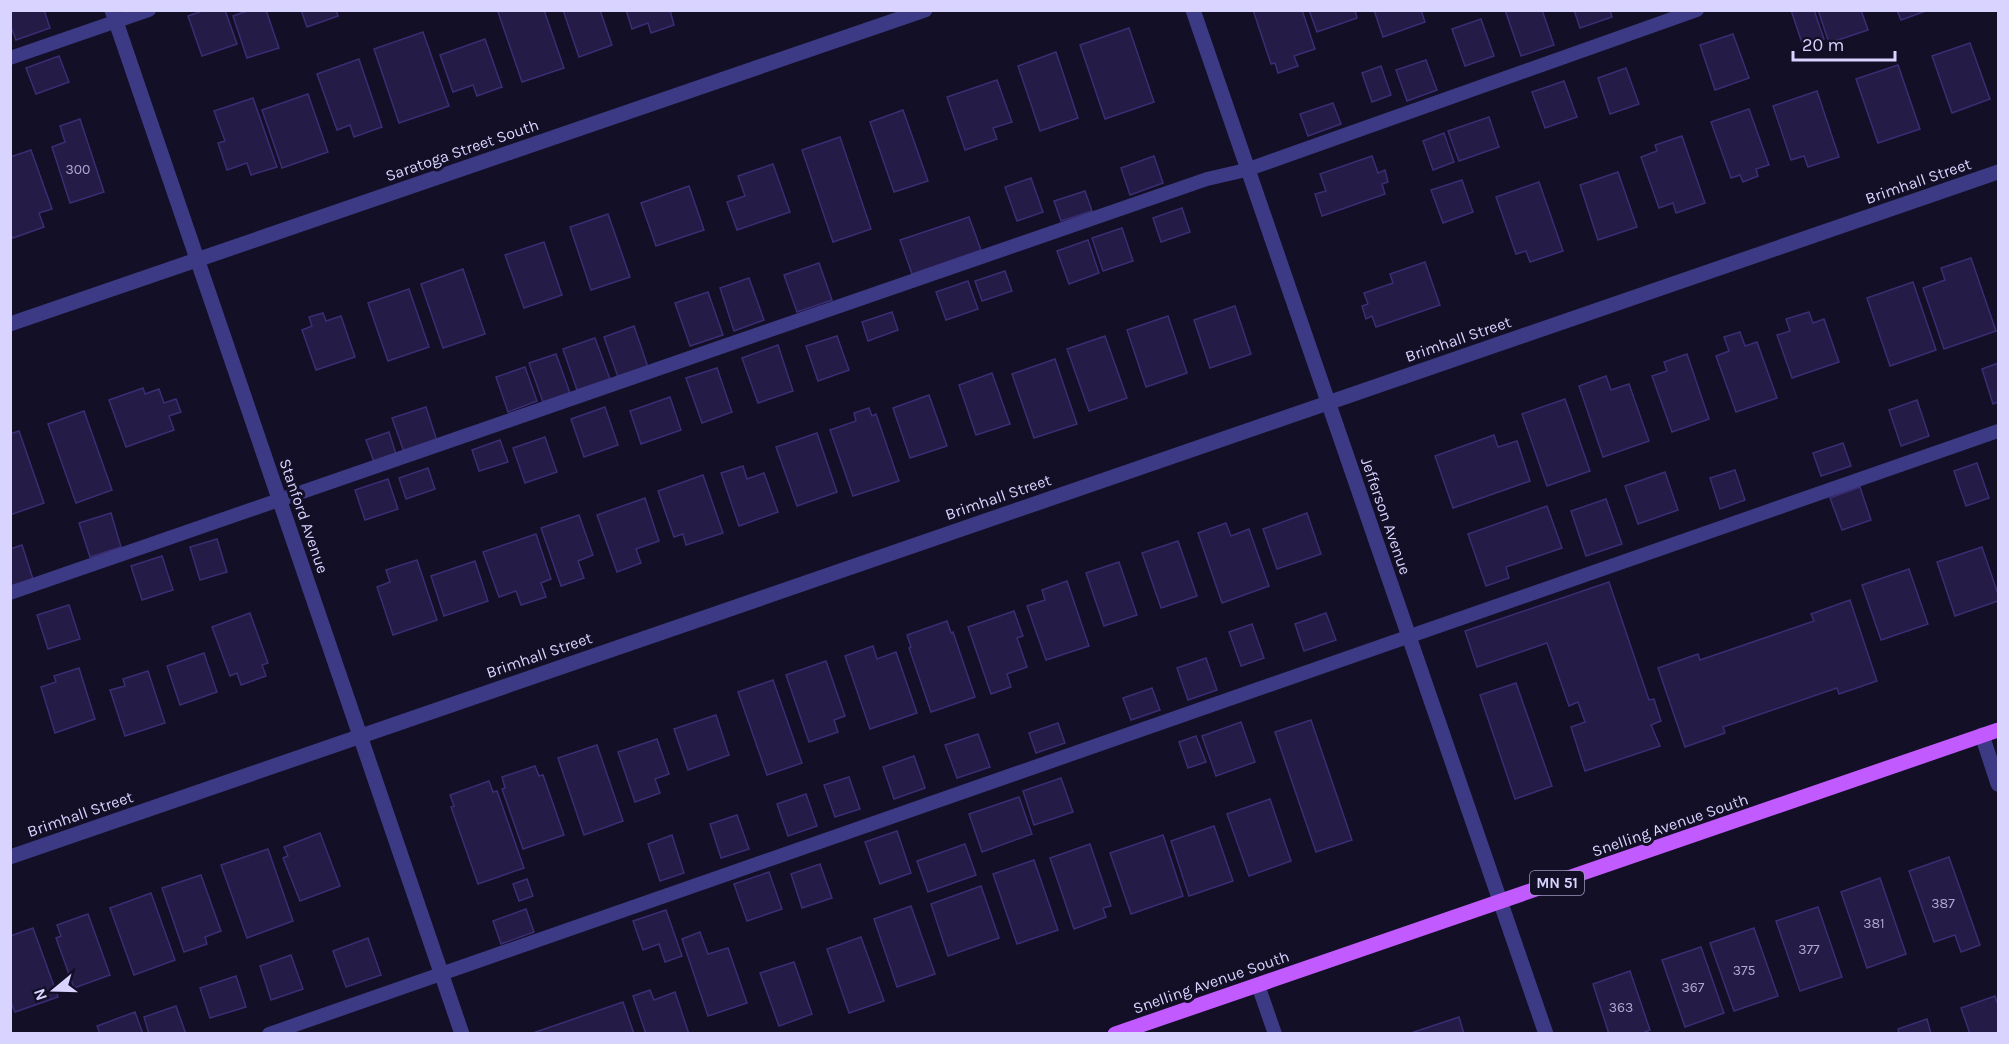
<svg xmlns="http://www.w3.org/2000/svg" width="2009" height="1044" font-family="Karla,sans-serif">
<rect width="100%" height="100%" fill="#130f26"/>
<g fill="#241b47" stroke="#3b2d73" stroke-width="1.5">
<polygon points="10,10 44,10 50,28 16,40 10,24"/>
<polygon points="205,10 225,10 237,44 202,56 188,16"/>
<polygon points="250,10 266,10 279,48 247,58 233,16"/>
<polygon points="301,10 336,10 338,16 307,27"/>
<polygon points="503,10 544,10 564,68 522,82 498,12"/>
<polygon points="563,10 600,10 612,45 579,57"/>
<polygon points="626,10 670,10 674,25 651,33 648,23 632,29"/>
<polygon points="1253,10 1302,10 1315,49 1294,56 1298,66 1278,73 1275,63 1271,64"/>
<polygon points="1309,10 1355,10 1357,18 1317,32"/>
<polygon points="1374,10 1421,10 1425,22 1383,37"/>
<polygon points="1505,10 1542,10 1554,45 1521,56"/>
<polygon points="1574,10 1610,10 1612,17 1580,28"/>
<polygon points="1791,10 1814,10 1824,39 1803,46"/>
<polygon points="1818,10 1861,10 1868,30 1829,43"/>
<polygon points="1897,10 1926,10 1926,11 1901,20"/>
<polygon points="1481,19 1494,56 1465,66 1452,29"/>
<polygon points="1129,28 1154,102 1105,119 1080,45"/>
<polygon points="423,32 449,106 399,123 374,49"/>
<polygon points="1733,34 1749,78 1715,90 1700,45"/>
<polygon points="485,39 502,87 477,96 473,85 453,92 440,55"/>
<polygon points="1970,43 1990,99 1952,113 1932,56"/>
<polygon points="1056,52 1078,118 1040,131 1018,66"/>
<polygon points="59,56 69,82 36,94 26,68"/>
<polygon points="359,59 382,127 354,137 350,125 337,130 317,74"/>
<polygon points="1426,60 1437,90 1407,101 1396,70"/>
<polygon points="1898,65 1920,129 1878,143 1856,79"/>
<polygon points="1381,66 1391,95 1372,102 1362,73"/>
<polygon points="1626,68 1639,104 1610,114 1598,78"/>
<polygon points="997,80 1012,122 993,128 997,139 965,150 947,97"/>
<polygon points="1564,81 1577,117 1545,128 1532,92"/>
<polygon points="1817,91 1839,157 1808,167 1804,156 1791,160 1773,106"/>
<polygon points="308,94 328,152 282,168 262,110"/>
<polygon points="253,98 277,167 251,175 247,163 227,170 218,143 225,141 214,111"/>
<polygon points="1333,103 1341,124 1308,136 1300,114"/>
<polygon points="1749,109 1769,165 1756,169 1758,176 1743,182 1740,175 1731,178 1711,122"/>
<polygon points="903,110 928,181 894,192 870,122"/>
<polygon points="1489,117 1499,147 1459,161 1448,131"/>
<polygon points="80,119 104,192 70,203 52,147 65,142 60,126"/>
<polygon points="1444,133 1454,162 1433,170 1423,141"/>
<polygon points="1682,136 1705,203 1676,213 1673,203 1659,208 1641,157 1657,151 1655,145"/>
<polygon points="840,137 871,229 833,242 802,150"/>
<polygon points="31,150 52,209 39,213 44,227 13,238 10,232 10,157"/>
<polygon points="1154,156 1163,183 1130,195 1121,168"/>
<polygon points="1372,156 1378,173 1385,170 1388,182 1382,184 1385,194 1322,216 1315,194 1326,191 1320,174"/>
<polygon points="773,164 790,212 737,230 727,202 745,196 738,176"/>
<polygon points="1618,172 1637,227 1598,240 1580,185"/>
<polygon points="1031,178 1043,212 1017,221 1005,187"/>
<polygon points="1462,180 1473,212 1443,223 1431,190"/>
<polygon points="1539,182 1563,251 1530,262 1526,251 1516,254 1496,197"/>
<polygon points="689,186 704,230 656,246 641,203"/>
<polygon points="1085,191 1092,211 1061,221 1054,201"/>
<polygon points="1182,208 1190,232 1161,242 1153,218"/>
<polygon points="608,214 630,277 591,290 570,227"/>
<polygon points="969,217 981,250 912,274 900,240"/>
<polygon points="1122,228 1133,261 1103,271 1092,238"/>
<polygon points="1088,240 1099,273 1069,284 1057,251"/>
<polygon points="544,242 562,295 524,308 505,255"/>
<polygon points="1971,258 1996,331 1944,349 1923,288 1945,280 1941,268"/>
<polygon points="1425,262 1440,305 1376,327 1372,316 1366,319 1362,306 1368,304 1364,293 1393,283 1390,274"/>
<polygon points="819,263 832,300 797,312 784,275"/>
<polygon points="463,269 485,334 443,348 421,284"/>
<polygon points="1005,271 1012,291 982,301 975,281"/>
<polygon points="749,278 764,320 734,331 720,288"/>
<polygon points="968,281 978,309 946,320 936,292"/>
<polygon points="1913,282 1936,350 1890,366 1867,298"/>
<polygon points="409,289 429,347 388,361 368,303"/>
<polygon points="708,292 723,335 690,346 675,303"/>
<polygon points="1235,306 1251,354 1210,368 1194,320"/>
<polygon points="892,312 898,330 868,341 862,322"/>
<polygon points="1809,312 1813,323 1824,319 1839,362 1792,378 1777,335 1790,331 1786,319"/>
<polygon points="323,313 326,321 341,316 355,357 316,370 302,330 312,326 309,317"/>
<polygon points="1168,316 1187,373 1146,387 1127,330"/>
<polygon points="634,326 648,367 618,377 604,337"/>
<polygon points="1740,332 1745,346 1757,342 1777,398 1736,412 1716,356 1729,351 1724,337"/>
<polygon points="837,336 849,370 818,381 806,346"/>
<polygon points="1105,336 1127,398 1089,411 1067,349"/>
<polygon points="595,338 610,379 577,390 563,349"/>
<polygon points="778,345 793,391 758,403 742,358"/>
<polygon points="556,354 570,393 543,402 529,363"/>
<polygon points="1687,354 1709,419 1672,432 1652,376 1667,371 1664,362"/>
<polygon points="1055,359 1077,424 1034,438 1012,374"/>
<polygon points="1998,363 1998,402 1993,404 1982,369"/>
<polygon points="525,367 537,401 508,412 496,377"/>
<polygon points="717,368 732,412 702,423 686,378"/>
<polygon points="992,373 1010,424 976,435 959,385"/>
<polygon points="1606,376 1611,390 1629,384 1649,441 1603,457 1579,386"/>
<polygon points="143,388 145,394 159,389 164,403 176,399 181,412 169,416 174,430 126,447 109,400"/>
<polygon points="929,395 947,446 910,458 893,408"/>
<polygon points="670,397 681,430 641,444 630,411"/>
<polygon points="1565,399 1590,471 1547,486 1522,414"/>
<polygon points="1917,400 1929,436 1901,446 1889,410"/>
<polygon points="426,407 437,441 404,452 392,418"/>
<polygon points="605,407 618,445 584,457 571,419"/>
<polygon points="869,408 872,416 876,414 899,481 853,496 830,430 856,421 854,413"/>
<polygon points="84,411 112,490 76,503 48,424"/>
<polygon points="19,431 44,503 10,515 10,434"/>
<polygon points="389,432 396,454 374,462 366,440"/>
<polygon points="817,433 837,492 797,506 776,447"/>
<polygon points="1494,435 1498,447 1517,441 1530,481 1453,508 1435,456"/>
<polygon points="545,437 557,472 525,483 513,448"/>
<polygon points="500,440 508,462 479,471 472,450"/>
<polygon points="1843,443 1851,466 1821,476 1813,453"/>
<polygon points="1977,463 1989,498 1966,506 1954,471"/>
<polygon points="743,466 747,479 764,473 778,512 739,526 721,473"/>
<polygon points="428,468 435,489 406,499 399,478"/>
<polygon points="1735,470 1745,500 1720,509 1710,478"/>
<polygon points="1665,472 1678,510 1638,524 1625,486"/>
<polygon points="703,475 723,533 686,545 683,534 674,537 658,491"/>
<polygon points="388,479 398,509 365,520 355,490"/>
<polygon points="1860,487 1871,520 1842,530 1830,498"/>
<polygon points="645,498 659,541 636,549 641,563 617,572 597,515"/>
<polygon points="1606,499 1622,544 1586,556 1571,511"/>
<polygon points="1547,506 1562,548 1506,567 1509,578 1486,586 1468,534"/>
<polygon points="111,513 121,547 90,557 79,523"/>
<polygon points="1307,513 1321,554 1277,569 1263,529"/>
<polygon points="579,515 593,555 578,561 584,578 561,586 541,528"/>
<polygon points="1226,523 1231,536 1249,529 1269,586 1222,603 1198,533"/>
<polygon points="536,534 551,579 541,583 546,597 521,605 516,591 499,597 483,552"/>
<polygon points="217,539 227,572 200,580 190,547"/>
<polygon points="1178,541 1197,596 1161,608 1142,553"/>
<polygon points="22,545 33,579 10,586 10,549"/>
<polygon points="1982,547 1998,594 1998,601 1955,616 1937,562"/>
<polygon points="162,556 173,590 142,600 131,566"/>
<polygon points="417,560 437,620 393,635 377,587 390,582 386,570"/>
<polygon points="475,561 488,601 444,616 431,576"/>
<polygon points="1119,562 1137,615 1104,626 1086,573"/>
<polygon points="1909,569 1928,624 1881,640 1862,585"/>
<polygon points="1067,581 1089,646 1046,660 1027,606 1045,600 1042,590"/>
<polygon points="1609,582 1649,700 1654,699 1661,721 1651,725 1660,746 1585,771 1571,727 1585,722 1578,702 1569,706 1547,643 1477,667 1465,631"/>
<polygon points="1850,600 1877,681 1839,694 1837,688 1723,727 1725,733 1685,747 1658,668 1698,654 1700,660 1814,621 1811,614"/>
<polygon points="69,605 80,639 48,649 37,615"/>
<polygon points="1014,611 1023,636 1017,638 1027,667 1007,674 1011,687 991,694 968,627"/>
<polygon points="250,613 268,663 262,665 266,676 241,685 237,673 230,676 212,627"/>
<polygon points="1326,613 1336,640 1304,651 1295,624"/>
<polygon points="947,621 951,633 953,632 975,697 931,712 909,648 911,647 907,635"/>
<polygon points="1252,624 1264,658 1241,666 1229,632"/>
<polygon points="873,646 877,659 896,652 917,713 870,729 845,656"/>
<polygon points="204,653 217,692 180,705 167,666"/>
<polygon points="1206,658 1217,690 1188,700 1177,668"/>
<polygon points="826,661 845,716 834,720 838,732 809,742 786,675"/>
<polygon points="79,668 95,719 55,733 41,687 56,682 54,676"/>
<polygon points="148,671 165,723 125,736 110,690 125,686 123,679"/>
<polygon points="773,680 802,763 767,775 738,692"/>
<polygon points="1516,683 1552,786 1515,799 1480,695"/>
<polygon points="1152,688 1160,710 1131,720 1123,698"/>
<polygon points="716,715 729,755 688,770 674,729"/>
<polygon points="1311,720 1352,840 1316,852 1275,732"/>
<polygon points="1241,722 1255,762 1216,776 1202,736"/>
<polygon points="1058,723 1065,743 1036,753 1029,733"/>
<polygon points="978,734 990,767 957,778 945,745"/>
<polygon points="1196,736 1206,762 1188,768 1179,742"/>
<polygon points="657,739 669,774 655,779 660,793 635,802 618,752"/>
<polygon points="597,745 623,821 584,835 558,758"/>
<polygon points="914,756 925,788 894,799 883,767"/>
<polygon points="535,766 539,776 543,775 564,835 523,849 502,789 505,788 502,777"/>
<polygon points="849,777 860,809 835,817 824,785"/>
<polygon points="1061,778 1073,812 1034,825 1023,791"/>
<polygon points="489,781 493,792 497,791 524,868 478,884 451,807 454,806 450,795"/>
<polygon points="806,794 817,826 788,836 777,804"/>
<polygon points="1019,797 1032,834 982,852 969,814"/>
<polygon points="1270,799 1291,861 1249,876 1227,814"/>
<polygon points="737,815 749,849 721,858 710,824"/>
<polygon points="1214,826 1233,881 1189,896 1171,841"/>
<polygon points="897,831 911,873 880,884 865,842"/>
<polygon points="320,833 340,886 300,901 283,858 288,856 284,847"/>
<polygon points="672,835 684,873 660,881 648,844"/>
<polygon points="1163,835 1183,896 1131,914 1110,853"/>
<polygon points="965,844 976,875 928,892 917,861"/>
<polygon points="1090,844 1111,906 1103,908 1106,917 1074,929 1050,858"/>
<polygon points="268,849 293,921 247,938 221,865"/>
<polygon points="1949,857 1980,945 1961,952 1955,935 1934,942 1909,871"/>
<polygon points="1034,860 1058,930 1017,944 993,874"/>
<polygon points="820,864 832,898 802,908 791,874"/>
<polygon points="769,872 782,909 747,921 734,884"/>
<polygon points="201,875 221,931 205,937 207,944 184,952 162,888"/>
<polygon points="1880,878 1906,954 1867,968 1841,892"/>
<polygon points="527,879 533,896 519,901 513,884"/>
<polygon points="981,886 999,938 948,956 931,904"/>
<polygon points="151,893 175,960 134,975 110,908"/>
<polygon points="911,906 935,974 897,987 874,919"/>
<polygon points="1818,907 1842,977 1800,991 1776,921"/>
<polygon points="526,909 534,932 501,944 493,921"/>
<polygon points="666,910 682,956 665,962 659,944 643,950 633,921"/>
<polygon points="88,914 110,975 74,988 56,938 61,936 57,925"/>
<polygon points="33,928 58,997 15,1012 10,1000 10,936"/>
<polygon points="1754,928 1778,996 1734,1011 1710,943"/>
<polygon points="700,932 708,954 728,948 747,1003 708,1016 682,939"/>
<polygon points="861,937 884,1001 849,1013 827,949"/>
<polygon points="368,938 381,975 346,987 333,951"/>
<polygon points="1701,947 1724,1013 1685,1027 1662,960"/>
<polygon points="291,955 303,989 271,1000 260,966"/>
<polygon points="794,962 812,1014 779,1026 760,973"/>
<polygon points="1630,971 1650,1030 1640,1034 1609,1034 1593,984"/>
<polygon points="236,976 246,1007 210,1018 200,988"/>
<polygon points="650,990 654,1000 675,992 689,1034 646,1034 633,996"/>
<polygon points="1995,996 1998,1005 1998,1034 1970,1034 1961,1008"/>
<polygon points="623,1002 634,1034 530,1034"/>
<polygon points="176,1006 186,1034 149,1034 144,1017"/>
<polygon points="135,1012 143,1034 100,1034 97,1026"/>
<polygon points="1459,1017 1464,1034 1408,1034"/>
<polygon points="1927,1019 1931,1034 1899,1034 1898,1029"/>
</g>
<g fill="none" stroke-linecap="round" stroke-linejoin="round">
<g stroke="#3d3a85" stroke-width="14">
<polyline points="10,58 149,10"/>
<polyline points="10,593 1207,179 1246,170 1697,10"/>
<polyline points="1258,985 1275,1034"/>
<polyline points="269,1034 1998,431"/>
</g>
<g stroke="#3d3a85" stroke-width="15">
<polyline points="112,10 462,1034"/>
<polyline points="1193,10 1546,1034"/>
<polyline points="10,324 925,10"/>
<polyline points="1982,735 1998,784"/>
<polyline points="10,857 1998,172"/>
</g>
<polyline stroke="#c25bff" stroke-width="15" points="1115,1034 1998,730"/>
</g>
<g text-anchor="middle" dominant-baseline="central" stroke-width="6" stroke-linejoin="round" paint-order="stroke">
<g font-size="14" fill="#aca6d1">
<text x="78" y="169">300</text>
<text x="1943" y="903">387</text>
<text x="1874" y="923">381</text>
<text x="1809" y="949">377</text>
<text x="1744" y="970">375</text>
<text x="1693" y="987">367</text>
<text x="1621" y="1007">363</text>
</g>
<rect fill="#130f26" stroke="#9e99be" stroke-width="1.5" x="1530" y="871" width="54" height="24" rx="4.5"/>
<g font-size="15" font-weight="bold" fill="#d9d4ff">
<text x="1557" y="883">MN 51</text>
</g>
<g font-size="16" fill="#d9d4ff" stroke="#130f26">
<text transform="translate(462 150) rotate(-19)">Saratoga Street South</text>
<text transform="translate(1918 181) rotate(-19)">Brimhall Street</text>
<text transform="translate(1458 339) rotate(-19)">Brimhall Street</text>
<text transform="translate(998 497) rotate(-19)">Brimhall Street</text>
<text transform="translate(304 516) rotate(71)">Stanford Avenue</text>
<text transform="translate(1386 516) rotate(71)">Jefferson Avenue</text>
<text transform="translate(539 655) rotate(-19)">Brimhall Street</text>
<text transform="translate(80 814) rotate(-19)">Brimhall Street</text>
<text transform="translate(1670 825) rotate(-19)">Snelling Avenue South</text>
<text transform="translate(1211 982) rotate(-19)">Snelling Avenue South</text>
</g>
</g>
<rect width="2009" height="1044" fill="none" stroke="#d9d4ff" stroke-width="24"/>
<g transform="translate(54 990) rotate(251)" stroke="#130f26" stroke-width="4.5" paint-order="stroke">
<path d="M0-4.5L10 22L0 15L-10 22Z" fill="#d9d4ff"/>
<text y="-9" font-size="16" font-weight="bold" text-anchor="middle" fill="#d9d4ff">N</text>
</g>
<path d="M1793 51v9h102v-9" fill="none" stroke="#d9d4ff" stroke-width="3"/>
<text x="1802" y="51" font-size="18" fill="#d9d4ff" stroke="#130f26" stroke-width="4.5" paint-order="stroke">20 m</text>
</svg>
